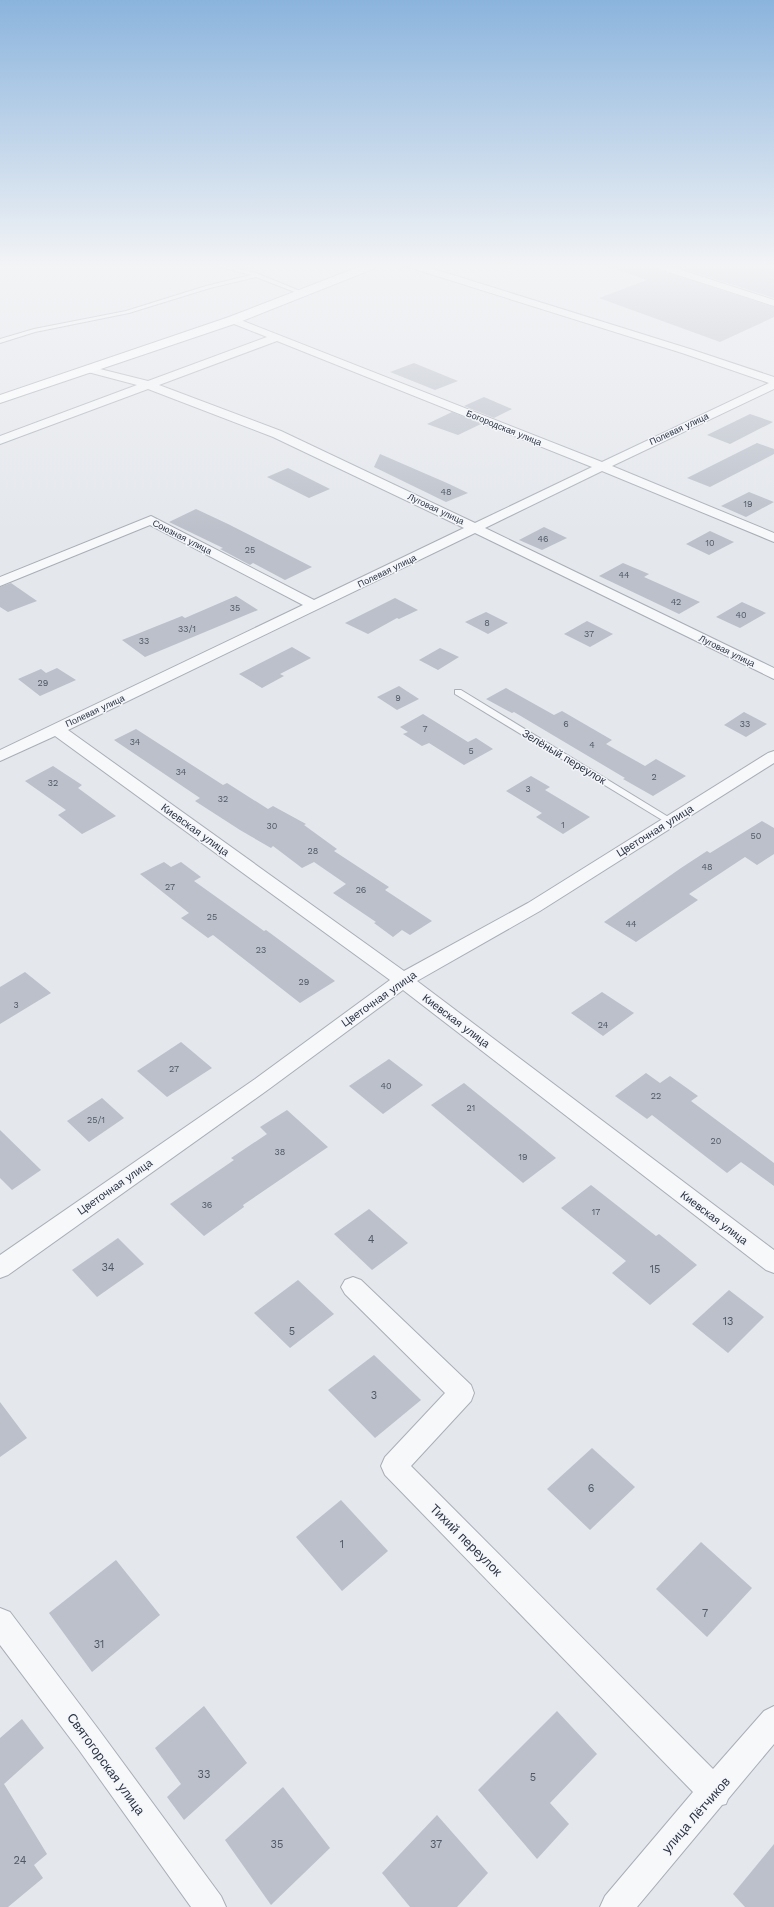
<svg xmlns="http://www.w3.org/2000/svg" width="774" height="1907" font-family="'Work Sans',sans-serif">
<rect width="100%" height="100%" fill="#e4e7ec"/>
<g fill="#bbc0ca">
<polygon points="613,265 650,265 653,268 774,307 774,317 720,342 599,298 647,280 612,268"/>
<polygon points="671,265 774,265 774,298"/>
<polygon points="414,363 458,381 435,390 390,372"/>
<polygon points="484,397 512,409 494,418 464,406"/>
<polygon points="452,412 481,424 458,435 427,424"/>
<polygon points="750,414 773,422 730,444 707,435"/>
<polygon points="757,443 774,449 774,454 710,487 687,478"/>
<polygon points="380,454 447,483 468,493 446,502 374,467"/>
<polygon points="288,468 330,489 309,498 267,477"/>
<polygon points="749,492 774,502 746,517 721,506"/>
<polygon points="196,509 228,524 312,567 285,580 253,563 250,565 220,549 223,548 169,522"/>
<polygon points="544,527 567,538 542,550 519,540"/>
<polygon points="710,531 734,542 709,555 686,544"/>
<polygon points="623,563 649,574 644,577 700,602 679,614 599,576"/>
<polygon points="11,583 37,601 8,612 0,607 0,587"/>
<polygon points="236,596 258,610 145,657 122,640 182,616 185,618"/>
<polygon points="395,598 418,610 399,619 397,618 368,634 345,623"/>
<polygon points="742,602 766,613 740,628 716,617"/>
<polygon points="486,612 508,623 488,634 465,622"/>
<polygon points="587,621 613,634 590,647 564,634"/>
<polygon points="292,647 311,658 280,674 284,676 262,688 239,674"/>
<polygon points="440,648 459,657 438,670 419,660"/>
<polygon points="57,668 76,680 40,696 18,679 41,669 46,673"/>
<polygon points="399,686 419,699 397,710 377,697"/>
<polygon points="506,688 554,715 562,711 612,740 606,744 645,766 656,759 686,776 653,796 623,779 625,778 514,712 512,713 486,699"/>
<polygon points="744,712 767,724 746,737 724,725"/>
<polygon points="423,714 468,742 476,738 493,749 464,765 429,743 422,746 403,734 408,732 400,727"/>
<polygon points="136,729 223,785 227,783 268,809 273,806 306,824 304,825 337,849 334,851 389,887 385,890 432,921 410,935 402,930 393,937 374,923 376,922 333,893 346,884 314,862 302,868 273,846 271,848 240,830 195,801 200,798 114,740"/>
<polygon points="53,766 82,785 78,788 116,816 82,834 58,815 66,810 25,781"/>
<polygon points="531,776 550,787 545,790 590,817 563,834 536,817 542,813 506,791"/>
<polygon points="762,821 774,828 774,854 757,865 745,857 689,894 698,900 636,942 604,922 681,868 707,851 710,853"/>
<polygon points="164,862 171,867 181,862 201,877 194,881 264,931 266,930 335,981 300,1003 213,935 208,938 181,918 189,913 140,874"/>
<polygon points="25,972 51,993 0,1024 0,987"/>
<polygon points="602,992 634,1013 603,1036 571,1013"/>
<polygon points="181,1042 212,1068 167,1097 137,1071"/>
<polygon points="389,1059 423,1085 383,1114 349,1086"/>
<polygon points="646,1073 660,1083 670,1076 698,1096 691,1101 774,1163 774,1186 741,1162 727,1173 652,1115 647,1119 615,1096"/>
<polygon points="464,1083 522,1130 556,1158 523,1183 431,1105"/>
<polygon points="102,1098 124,1118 89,1142 67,1121"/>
<polygon points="287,1110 328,1147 243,1205 244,1207 204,1236 170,1204 234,1160 231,1158 267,1134 260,1127"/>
<polygon points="0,1130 41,1170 12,1190 0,1178"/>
<polygon points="591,1185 656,1236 659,1234 697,1265 650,1305 612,1273 626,1261 561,1208"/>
<polygon points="369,1209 408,1243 372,1270 334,1234"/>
<polygon points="118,1238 144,1264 97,1297 72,1270"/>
<polygon points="298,1280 334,1314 290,1348 254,1313"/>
<polygon points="729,1290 764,1317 728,1353 692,1324"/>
<polygon points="374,1355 421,1400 375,1438 328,1390"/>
<polygon points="0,1402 27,1438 0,1457"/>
<polygon points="592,1448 635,1487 590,1530 547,1489"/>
<polygon points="341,1500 388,1551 342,1591 296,1537"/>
<polygon points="701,1542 752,1588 707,1637 656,1589"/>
<polygon points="116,1560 160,1615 92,1672 49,1613"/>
<polygon points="204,1706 247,1763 184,1820 167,1797 181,1784 155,1748"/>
<polygon points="557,1711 597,1754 550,1803 569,1824 537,1859 478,1790"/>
<polygon points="22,1719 44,1748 4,1784 47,1854 34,1865 43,1878 8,1907 0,1907 0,1738"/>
<polygon points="283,1787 330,1848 271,1905 225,1840"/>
<polygon points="437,1815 488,1873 457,1907 410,1907 382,1873"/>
<polygon points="774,1844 774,1907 745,1907 733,1894"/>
</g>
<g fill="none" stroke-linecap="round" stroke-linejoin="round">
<defs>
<g id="lane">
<polygon points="213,265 222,265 256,273 305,293 300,294 256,277 210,288 129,313 35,332 0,343 0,339 34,329 126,311 206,286 251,275"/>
<polygon points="455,690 461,690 675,821 673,823 667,823 455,694"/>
</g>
<g id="street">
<path d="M 406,265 L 421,265 L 690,349 L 774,377 L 774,389 L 612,466 L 774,533 L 774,542 L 602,471 L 485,528 L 774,668 L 774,679 L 475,533 L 68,730 L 404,971 L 528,903 L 768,753 L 774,751 L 774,763 L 540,911 L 417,981 L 774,1250 L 774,1273 L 766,1270 L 403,990 L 269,1089 L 8,1275 L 0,1278 L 0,1255 L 255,1079 L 390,980 L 55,736 L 0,761 L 0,750 L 303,605 L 150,525 L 0,586 L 0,577 L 151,516 L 314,600 L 464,528 L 273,437 L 148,389 L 0,444 L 0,436 L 137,385 L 84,371 L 82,369 L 84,367 L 88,366 L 148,381 L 267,337 L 229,322 L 228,320 L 229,318 L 233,317 L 602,462 L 769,383 L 682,353 L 408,267 ZM 277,341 L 592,467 L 475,523 L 281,431 L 159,385 Z"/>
<polygon points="651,265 666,265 774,300 774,306 653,267"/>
<polygon points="353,1277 361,1280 471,1385 474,1393 471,1401 411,1466 713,1769 764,1711 774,1706 774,1744 728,1799 726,1804 722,1805 637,1907 600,1907 605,1896 693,1792 385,1475 381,1466 385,1457 445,1393 345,1294 341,1287 345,1280"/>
<polygon points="0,1608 10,1612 99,1730 221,1896 226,1907 191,1907 79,1750 0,1645"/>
</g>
<polygon id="secondary" points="364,265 380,265 378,267 237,323 0,403 0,395 229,317"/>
</defs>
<use href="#lane" stroke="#a9aeb7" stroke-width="2"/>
<use href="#street" stroke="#a9aeb7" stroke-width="2"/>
<use href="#secondary" stroke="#a9aeb7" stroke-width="2"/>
<use href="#lane" fill="#f7f8fa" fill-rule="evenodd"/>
<use href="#street" fill="#f7f8fa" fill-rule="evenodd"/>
<use href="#secondary" fill="#fff" fill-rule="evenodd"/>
</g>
<linearGradient id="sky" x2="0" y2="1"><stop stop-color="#8bb4dd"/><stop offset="0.5" stop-color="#f3f4f6"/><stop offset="1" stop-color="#f3f4f6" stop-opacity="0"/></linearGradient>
<rect width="774" height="532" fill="url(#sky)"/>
<g text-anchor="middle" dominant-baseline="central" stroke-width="3" stroke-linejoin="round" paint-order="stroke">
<g font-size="9" fill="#2b3445" stroke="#f4f6f9">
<text transform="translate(504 428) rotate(22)">Богородская улица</text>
<text transform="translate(679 429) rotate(-25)">Полевая улица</text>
<text transform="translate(436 509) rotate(25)">Луговая улица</text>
<text transform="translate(182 537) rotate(27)">Союзная улица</text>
<text transform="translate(387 571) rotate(-26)">Полевая улица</text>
<text transform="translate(727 651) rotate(26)">Луговая улица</text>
<text transform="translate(95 711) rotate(-25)">Полевая улица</text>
</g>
<g font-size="9" fill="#4f5766">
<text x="446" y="492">48</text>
<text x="748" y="504">19</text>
<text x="543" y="539">46</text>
<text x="710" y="543">10</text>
<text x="250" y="550">25</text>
<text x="624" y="575">44</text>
<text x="676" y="602">42</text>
<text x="235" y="608">35</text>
<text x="741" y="615">40</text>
<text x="487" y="623">8</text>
<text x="187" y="629">33/1</text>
<text x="589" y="634">37</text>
<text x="144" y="641">33</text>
<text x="43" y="683">29</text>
<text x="398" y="698">9</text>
<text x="566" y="724">6</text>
<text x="745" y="724">33</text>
<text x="425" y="729">7</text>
<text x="135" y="742">34</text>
<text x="592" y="745">4</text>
<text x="471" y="751">5</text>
<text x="181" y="772">34</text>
<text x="654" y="777">2</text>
<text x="53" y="783">32</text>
<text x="528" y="789">3</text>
<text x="223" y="799">32</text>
<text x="563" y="825">1</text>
<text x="272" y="826">30</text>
<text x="756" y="836">50</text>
<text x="313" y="851">28</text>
<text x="707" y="867">48</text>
<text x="170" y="887">27</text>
<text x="361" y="890">26</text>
<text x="212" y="917">25</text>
<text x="631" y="924">44</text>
<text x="261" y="950">23</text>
<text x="304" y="982">29</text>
<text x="16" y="1005">3</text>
<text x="603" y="1025">24</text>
<text x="174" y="1069">27</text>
<text x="386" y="1086">40</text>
<text x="656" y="1096">22</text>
<text x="471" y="1108">21</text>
<text x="96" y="1120">25/1</text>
<text x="716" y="1141">20</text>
<text x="280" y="1152">38</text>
<text x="523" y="1157">19</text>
<text x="207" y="1205">36</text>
<text x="596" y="1212">17</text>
</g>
<g font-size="11" fill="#2b3445" stroke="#f4f6f9">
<text transform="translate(564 757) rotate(31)">Зелёный переулок</text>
<text transform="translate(195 830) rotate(36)">Киевская улица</text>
<text transform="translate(655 831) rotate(-32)">Цветочная улица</text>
<text transform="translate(379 999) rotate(-35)">Цветочная улица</text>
<text transform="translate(456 1021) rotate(37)">Киевская улица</text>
<text transform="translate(115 1187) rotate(-35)">Цветочная улица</text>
<text transform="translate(714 1218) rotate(37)">Киевская улица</text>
</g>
<g font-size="11" fill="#4f5766">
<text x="371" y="1239">4</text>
<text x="108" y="1267">34</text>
<text x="655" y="1269">15</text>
<text x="728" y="1321">13</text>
<text x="292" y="1331">5</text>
<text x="374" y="1395">3</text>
<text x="591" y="1488">6</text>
<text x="342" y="1544">1</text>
<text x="705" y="1613">7</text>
<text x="99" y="1644">31</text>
<text x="204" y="1774">33</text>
<text x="533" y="1777">5</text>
<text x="277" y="1844">35</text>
<text x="436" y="1844">37</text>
<text x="20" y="1860">24</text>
</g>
<g font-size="13" fill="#2b3445" stroke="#f4f6f9">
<text transform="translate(466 1540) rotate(45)">Тихий переулок</text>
<text transform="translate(106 1764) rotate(54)">Святогорская улица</text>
<text transform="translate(696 1815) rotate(-49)">улица Лётчиков</text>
</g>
</g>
</svg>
